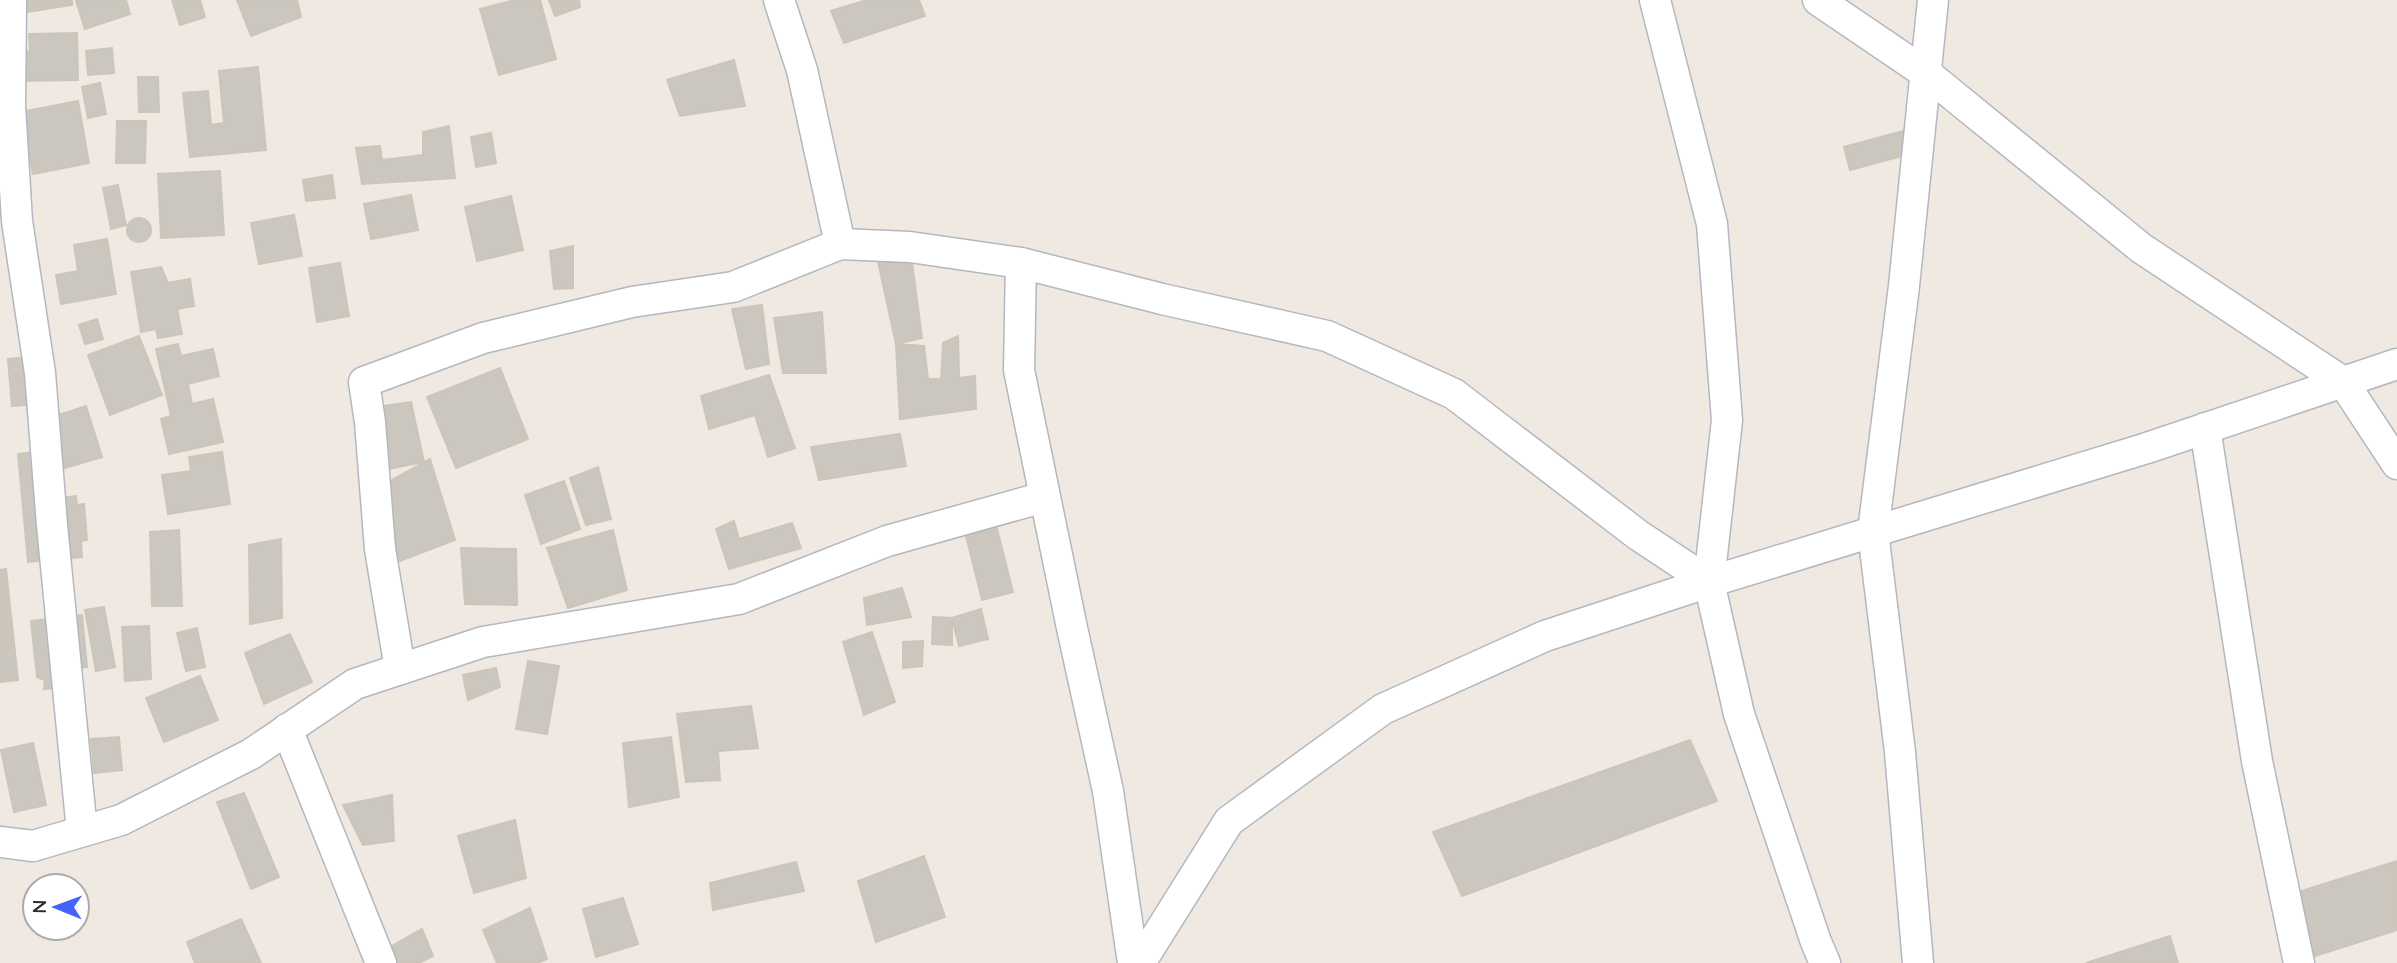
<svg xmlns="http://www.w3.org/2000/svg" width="2397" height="963" font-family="Quicksand,sans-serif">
<rect width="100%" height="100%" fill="#efe9e1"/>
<g fill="#cbc7bf" stroke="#cbc5ba" stroke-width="2">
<polygon points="12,0 72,0 72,5 14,14"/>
<polygon points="79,0 126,0 130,14 85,29 76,1"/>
<polygon points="172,0 200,0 205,17 180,25"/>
<polygon points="237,0 297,0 301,17 251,36"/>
<polygon points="515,0 540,0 556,59 499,75 480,9"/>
<polygon points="549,0 579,0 580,7 555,16"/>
<polygon points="867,0 919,0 925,16 844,43 831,11"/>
<polygon points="77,33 78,80 21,81 20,52 30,51 29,34"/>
<polygon points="112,48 114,73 88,75 86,51"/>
<polygon points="734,60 745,106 680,116 667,80"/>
<polygon points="258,67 266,150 190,157 183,93 208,91 211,125 224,123 219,71"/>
<polygon points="138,77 158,77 159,112 139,112"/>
<polygon points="100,83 106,114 88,118 82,87"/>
<polygon points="78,101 89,163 33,174 21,112"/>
<polygon points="117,121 146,121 145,163 116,163"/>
<polygon points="449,126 455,178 362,184 356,148 380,146 382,160 423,155 423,132"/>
<polygon points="1907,130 1913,153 1850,170 1844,147"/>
<polygon points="491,133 496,163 476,167 471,137"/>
<polygon points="220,171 224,235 161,238 158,174"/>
<polygon points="332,175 335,198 306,201 303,180"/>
<polygon points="118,185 126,225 111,229 103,188"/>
<polygon points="411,195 418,230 371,239 364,204"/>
<polygon points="511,196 523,250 477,261 465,207"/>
<polygon points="294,215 302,256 259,264 251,223"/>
<circle cx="139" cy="230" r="12"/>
<polygon points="107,239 116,294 61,304 56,275 78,271 74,245"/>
<polygon points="573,246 573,288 554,289 550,251"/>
<polygon points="910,247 922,338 896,344 877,257"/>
<polygon points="340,263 349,316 317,322 309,268"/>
<polygon points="161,267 168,283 190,279 194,306 177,309 182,334 158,338 156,329 141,332 131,272"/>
<polygon points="762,305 769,364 746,369 732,309"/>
<polygon points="822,312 826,373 783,373 774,318"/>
<polygon points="97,319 103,339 85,344 79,325"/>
<polygon points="139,336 162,395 110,415 88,355"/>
<polygon points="958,336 959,378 975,376 976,409 900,419 896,344 924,346 928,379 941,379 943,343"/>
<polygon points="178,344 181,356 213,349 219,376 188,384 192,404 213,399 223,442 169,454 161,419 171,416 156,349"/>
<polygon points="32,357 36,404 12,406 8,359"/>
<polygon points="500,368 528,439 456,468 427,397"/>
<polygon points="769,375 795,448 768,457 755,415 709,429 701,396"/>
<polygon points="411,402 424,462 362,474 354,410"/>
<polygon points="86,406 102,457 65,468 50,418"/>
<polygon points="900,434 906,466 819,480 811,447"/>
<polygon points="55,449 59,498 76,496 77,505 84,504 87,540 81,541 82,557 28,562 18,454"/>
<polygon points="222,452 230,504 168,514 162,475 191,471 189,457"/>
<polygon points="430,459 455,540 400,561 381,486"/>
<polygon points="598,467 611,519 586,525 570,478"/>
<polygon points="564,481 580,529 541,544 525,495"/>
<polygon points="993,513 1013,592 982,600 962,520"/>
<polygon points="734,521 739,539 792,523 801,548 729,569 716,529"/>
<polygon points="179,530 182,606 152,606 150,532"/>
<polygon points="613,530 627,590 568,608 547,548"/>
<polygon points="281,539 282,618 250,624 249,545"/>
<polygon points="461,548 516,549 517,605 465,604"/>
<polygon points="6,569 18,680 0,682 0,570"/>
<polygon points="902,588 911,617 867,625 864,598"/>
<polygon points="104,607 115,667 96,671 85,610"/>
<polygon points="981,609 988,639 959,646 952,618"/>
<polygon points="82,615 87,667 74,668 77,685 44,689 45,680 37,677 31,621"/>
<polygon points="933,617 952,618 952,645 932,644"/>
<polygon points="149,626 151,679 125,681 122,627"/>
<polygon points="197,628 205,667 186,671 177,633"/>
<polygon points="872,632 895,702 864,715 843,642"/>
<polygon points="290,634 312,682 264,704 245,653"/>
<polygon points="923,641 922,666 903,668 903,642"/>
<polygon points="528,661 559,666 547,734 516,729"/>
<polygon points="496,668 500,687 468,700 463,675"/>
<polygon points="200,676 218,720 164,742 146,698"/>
<polygon points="751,706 758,748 718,751 720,780 686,782 677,714"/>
<polygon points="119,737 122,770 94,773 91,739"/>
<polygon points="671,737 679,797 629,807 623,743"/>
<polygon points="1690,740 1717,801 1462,896 1433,832"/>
<polygon points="33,743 46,805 14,812 1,750"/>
<polygon points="244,793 279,877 251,889 217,802"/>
<polygon points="392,795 394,841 363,845 343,805"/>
<polygon points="515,820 526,878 474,893 458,836"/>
<polygon points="924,856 945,917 876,942 858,881"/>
<polygon points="2397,861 2397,930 2312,957 2292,894"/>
<polygon points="796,862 804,891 713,910 710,883"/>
<polygon points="623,898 638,944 596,957 583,909"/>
<polygon points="530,908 547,959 537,963 497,963 483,930"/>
<polygon points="241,919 261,963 195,963 187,942"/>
<polygon points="422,929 433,956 419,963 389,963 385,950"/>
<polygon points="2170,936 2178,963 2086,963"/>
</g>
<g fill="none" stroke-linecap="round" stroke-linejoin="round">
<defs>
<g id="street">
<polyline points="11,0 10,106 17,221 40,373 52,525 82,831"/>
<polyline points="779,0 802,70 840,244"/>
<polyline points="1655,0 1712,224 1727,420 1709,582"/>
<polyline points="1818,0 1927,74 2141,248 2343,382 2397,464"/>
<polyline points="1021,263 1019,370 1072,628 1108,791 1133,963"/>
<polyline points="2205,428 2257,761 2299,963"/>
<polyline points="400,669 380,549 370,422 364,382 483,338 632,302 733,287 840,244 910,247 1021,263 1162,299 1327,336 1454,394 1638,535 1709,582 1739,714 1816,942 1825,963"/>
<polyline points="287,729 381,963"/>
<polyline points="0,842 33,846 121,820 251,754 355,684 483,642 739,599 887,541 1044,497"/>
<polyline points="1140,963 1229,821 1383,709 1545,636 1709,582 2147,448 2397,364"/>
<polyline points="1918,963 1900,752 1873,532 1904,286 1933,0"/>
</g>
</defs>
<use href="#street" stroke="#b4b7c1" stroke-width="33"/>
<use href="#street" stroke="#fff" stroke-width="30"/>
</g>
<g transform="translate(56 907) rotate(271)"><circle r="33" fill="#ffffff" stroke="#ababab" stroke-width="2"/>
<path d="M0-5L12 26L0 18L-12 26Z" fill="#4264fb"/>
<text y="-10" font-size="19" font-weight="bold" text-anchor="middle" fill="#2e2e2e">N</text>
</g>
</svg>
